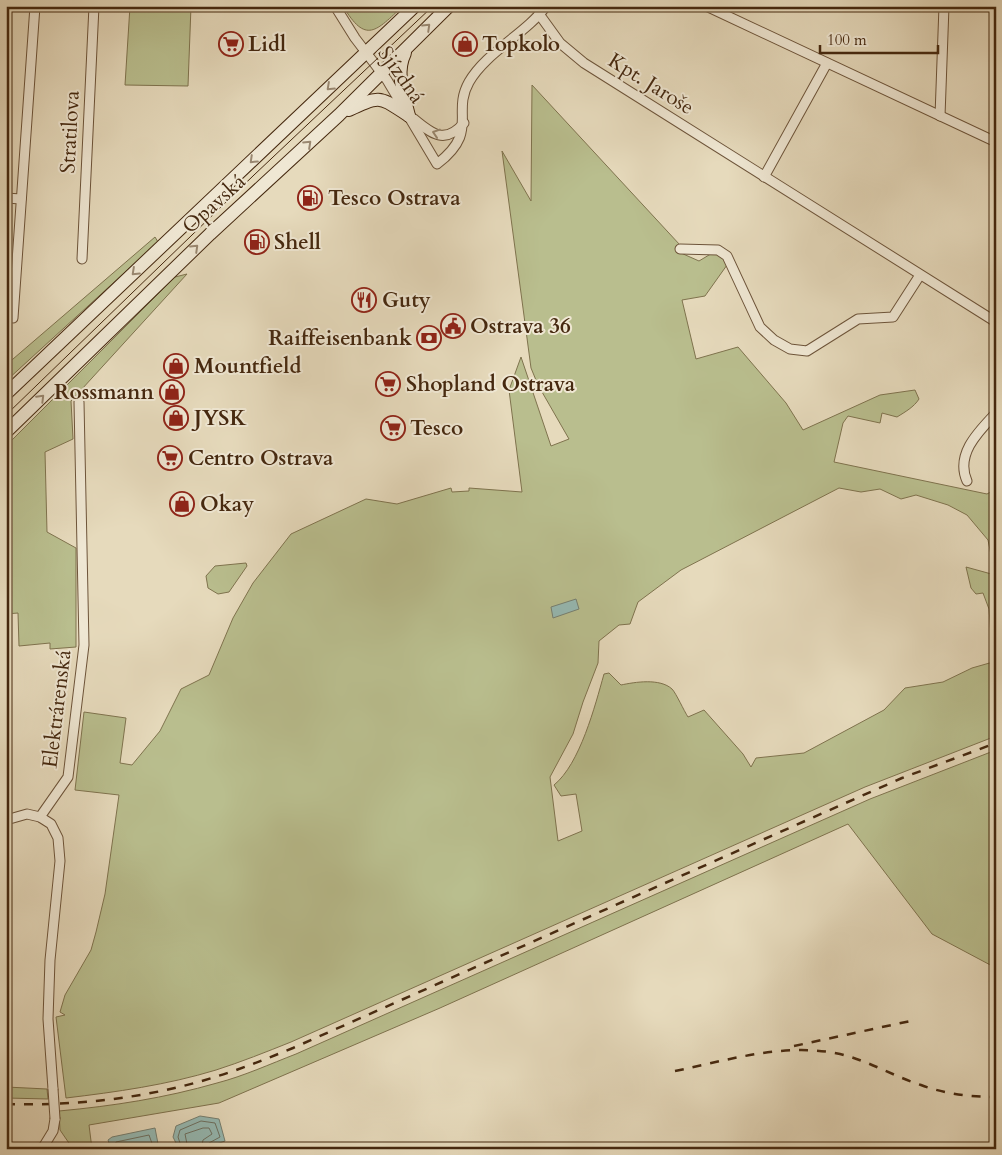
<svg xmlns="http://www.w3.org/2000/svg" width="1002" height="1155" font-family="Cardo,serif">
<rect width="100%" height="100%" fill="#e6dabc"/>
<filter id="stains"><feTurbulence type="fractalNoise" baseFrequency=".004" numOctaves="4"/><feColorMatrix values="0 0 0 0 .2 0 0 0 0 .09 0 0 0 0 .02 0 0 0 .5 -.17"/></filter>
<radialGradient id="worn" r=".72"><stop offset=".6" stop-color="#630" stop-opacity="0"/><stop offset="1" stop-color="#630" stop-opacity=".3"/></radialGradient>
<g fill="#b9be8e" stroke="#7f734e" fill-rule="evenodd">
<polygon points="130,6 191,6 188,86 125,85"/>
<path d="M 343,6 L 403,6 C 376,31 366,45 343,6 Z"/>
<path d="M 532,85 L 680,245 L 681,253 L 699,261 L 714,252 L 724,259 L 727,265 L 705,296 L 682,300 L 696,359 L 738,347 L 786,403 L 803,430 L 880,395 L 915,390 L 919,399 C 914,407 905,412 897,417 L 882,413 L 880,423 L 848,416 L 843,423 L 834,462 L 987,494 L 996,489 L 996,736 L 865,787 L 291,1042 C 266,1052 241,1062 216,1070 C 167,1085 116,1092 66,1098 L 56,1017 L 65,1015 L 60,1012 L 65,995 L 91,950 L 96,932 L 105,894 L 119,795 L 75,790 L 84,712 L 126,718 L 120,763 L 132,765 L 160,731 L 181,689 L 209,675 L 233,618 L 253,583 L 291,534 L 366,499 L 397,504 L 451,488 L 452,492 L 469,491 L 469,488 L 522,492 L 509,390 L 521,357 L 551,446 L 569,439 L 538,385 L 531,368 L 502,151 L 531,201 ZM 839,488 L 861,492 L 880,489 L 901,499 L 916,495 L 948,505 L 967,515 L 988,540 L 995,575 L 966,567 L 971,588 L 976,594 L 983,593 L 989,609 L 993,662 L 972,668 L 943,682 L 905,688 L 884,710 L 804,753 L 756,758 L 751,767 L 743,754 L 704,710 L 688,717 C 684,711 676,693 672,689 C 660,678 635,682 621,685 L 609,673 L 604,674 C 595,706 580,764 554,785 L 561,796 L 576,794 L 582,831 L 558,841 L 550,777 L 573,734 L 583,702 L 598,663 L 599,641 L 619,625 L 630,624 L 638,602 L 681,570 Z"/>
<polygon points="155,237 158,242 6,381 6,365"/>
<polygon points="187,274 71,401 73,439 45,452 47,532 76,548 76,647 50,649 50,643 19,646 18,613 6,614 6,446 175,277"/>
<polygon points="246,563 247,566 229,592 218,594 208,588 206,576 215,566"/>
<path d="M 996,750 L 996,968 L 932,934 L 848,824 L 440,1008 L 219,1103 L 89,1125 L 92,1149 L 73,1149 L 60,1130 L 59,1111 C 113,1106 165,1098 217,1083 C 244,1076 270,1064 296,1054 L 870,799 Z"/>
<polygon points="6,1087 47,1089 48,1099 6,1098"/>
</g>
<g fill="#96bab4" stroke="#768072">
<polygon points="576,599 579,609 553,618 551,607"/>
<polygon points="200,1116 219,1119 225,1141 203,1149 179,1149 173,1137 176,1126"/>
<polygon points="155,1128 159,1149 111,1149 108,1140 112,1137"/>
</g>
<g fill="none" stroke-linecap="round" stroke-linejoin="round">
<g stroke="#6e7162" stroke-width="1">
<polyline points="115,1149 116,1142 149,1135 154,1149"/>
<polyline points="182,1149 178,1137 180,1130 201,1121 215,1123 220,1137 209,1143 207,1149"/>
<polyline points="188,1149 185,1134 203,1128 209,1128 212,1134 203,1140 201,1149"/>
</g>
<defs>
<g id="street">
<path d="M 335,6 L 355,38 L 387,80 L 437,164 C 480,131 451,114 469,82 C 486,52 527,33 546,6"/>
<polyline points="706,6 996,142"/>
<polyline points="539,14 560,43 584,63 996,322"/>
<polyline points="940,116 944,6"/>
<path d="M 414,119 C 432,134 445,145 464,123"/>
<polyline points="764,177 827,63"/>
<polyline points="6,198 21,199"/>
<polyline points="680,249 718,250 727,256 760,327 774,340 790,349 807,351 858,319 893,317 920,275"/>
<polyline points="82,259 94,6"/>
<polyline points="13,318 35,6"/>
<path d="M 967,481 C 955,454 979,431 996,413"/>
<polyline points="40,817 68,777 84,645 79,402"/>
<polyline points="6,820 27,814 40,817 51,824 58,838 60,861 50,960 48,1019 53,1089"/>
<polyline points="42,1149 53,1131 55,1119"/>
</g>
<g id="secondary">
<path d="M 405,53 C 395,73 404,95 409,116"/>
<path d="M 349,110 C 381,94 380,97 409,116"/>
<polyline points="6,394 415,6"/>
<polyline points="6,432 210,234 339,115 449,6"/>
</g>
</defs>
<use href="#street" stroke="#6d543a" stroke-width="11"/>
<use href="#secondary" stroke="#45280f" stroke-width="14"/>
<use href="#street" stroke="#efe7d3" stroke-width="9"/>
<use href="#secondary" stroke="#efe7d3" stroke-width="12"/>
<polyline stroke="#45280f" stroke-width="1" points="6,415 254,175 433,6"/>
<g stroke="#45280f" stroke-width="2.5" stroke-dasharray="9 9" stroke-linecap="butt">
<polyline points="794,1046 915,1020"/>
<path d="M 675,1071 C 729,1060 785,1042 840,1054 C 869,1061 893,1076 921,1085 C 945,1094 970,1097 996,1097"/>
<path d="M 6,1104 C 77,1106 150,1098 218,1076 C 244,1068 268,1058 293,1048 L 902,778 L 996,743"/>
</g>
<defs>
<polyline id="street-bridge" points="53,1089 55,1119"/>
</defs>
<use href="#street-bridge" stroke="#6d543a" stroke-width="11" stroke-linecap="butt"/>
<use href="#street-bridge" stroke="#efe7d3" stroke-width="9"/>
</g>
<defs><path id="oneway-chevron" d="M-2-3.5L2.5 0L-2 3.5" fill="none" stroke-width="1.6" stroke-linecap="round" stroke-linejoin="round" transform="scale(1.25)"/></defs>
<g stroke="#9a8871">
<use href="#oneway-chevron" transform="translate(427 27) rotate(-44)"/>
<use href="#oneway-chevron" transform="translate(330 87) rotate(137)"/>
<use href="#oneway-chevron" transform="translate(436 133) rotate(-162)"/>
<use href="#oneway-chevron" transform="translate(308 144) rotate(-43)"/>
<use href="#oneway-chevron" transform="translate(253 160) rotate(136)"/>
<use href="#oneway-chevron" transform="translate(195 248) rotate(-44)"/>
<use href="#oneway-chevron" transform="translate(135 272) rotate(137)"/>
<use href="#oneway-chevron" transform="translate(41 398) rotate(-45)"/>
</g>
<defs>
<symbol id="supermarket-ring" viewBox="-11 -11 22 22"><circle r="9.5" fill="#efe7d3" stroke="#8f2418" stroke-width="1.5"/><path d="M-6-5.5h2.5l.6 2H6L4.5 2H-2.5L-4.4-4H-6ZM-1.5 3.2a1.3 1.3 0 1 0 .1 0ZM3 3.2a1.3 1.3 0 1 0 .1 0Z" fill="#8f2418"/></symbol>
<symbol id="shop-ring" viewBox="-11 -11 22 22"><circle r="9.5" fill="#efe7d3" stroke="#8f2418" stroke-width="1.5"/><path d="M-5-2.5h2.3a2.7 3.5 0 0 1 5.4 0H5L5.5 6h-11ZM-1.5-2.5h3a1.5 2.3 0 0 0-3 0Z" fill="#8f2418"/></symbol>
<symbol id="fuel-ring" viewBox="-11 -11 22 22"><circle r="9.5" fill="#efe7d3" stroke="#8f2418" stroke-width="1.5"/><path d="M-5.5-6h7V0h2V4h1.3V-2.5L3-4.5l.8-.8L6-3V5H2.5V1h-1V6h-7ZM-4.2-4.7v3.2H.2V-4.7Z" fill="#8f2418"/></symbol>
<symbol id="restaurant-ring" viewBox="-11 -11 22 22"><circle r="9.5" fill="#efe7d3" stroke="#8f2418" stroke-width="1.5"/><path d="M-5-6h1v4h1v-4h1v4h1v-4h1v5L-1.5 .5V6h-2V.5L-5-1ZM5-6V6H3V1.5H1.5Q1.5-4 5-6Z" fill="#8f2418"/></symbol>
<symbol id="civic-ring" viewBox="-11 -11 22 22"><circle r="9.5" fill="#efe7d3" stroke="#8f2418" stroke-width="1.5"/><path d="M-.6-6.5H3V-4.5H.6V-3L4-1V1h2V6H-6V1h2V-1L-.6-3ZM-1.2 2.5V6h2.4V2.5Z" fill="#8f2418"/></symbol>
<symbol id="bank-ring" viewBox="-11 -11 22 22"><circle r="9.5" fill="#efe7d3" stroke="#8f2418" stroke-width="1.5"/><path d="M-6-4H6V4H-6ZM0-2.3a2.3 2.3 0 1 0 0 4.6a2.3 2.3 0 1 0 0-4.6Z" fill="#8f2418"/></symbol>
</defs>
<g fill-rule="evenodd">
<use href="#supermarket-ring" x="217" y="30" width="28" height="28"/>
<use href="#shop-ring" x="451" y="30" width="28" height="28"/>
<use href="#fuel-ring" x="296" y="184" width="28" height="28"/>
<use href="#fuel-ring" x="243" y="228" width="28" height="28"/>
<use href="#restaurant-ring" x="350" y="286" width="28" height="28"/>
<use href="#civic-ring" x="439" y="312" width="28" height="28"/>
<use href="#bank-ring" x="415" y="324" width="28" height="28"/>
<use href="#shop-ring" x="162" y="352" width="28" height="28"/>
<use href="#supermarket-ring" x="374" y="370" width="28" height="28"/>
<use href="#shop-ring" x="158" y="378" width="28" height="28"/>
<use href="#shop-ring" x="162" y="404" width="28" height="28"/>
<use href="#supermarket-ring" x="379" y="414" width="28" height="28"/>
<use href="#supermarket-ring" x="156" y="444" width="28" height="28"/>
<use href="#shop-ring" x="168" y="490" width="28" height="28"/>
</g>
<g text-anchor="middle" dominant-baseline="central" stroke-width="4" stroke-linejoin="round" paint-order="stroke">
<g font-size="21" font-weight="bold" fill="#45280f" stroke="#efe7d3" text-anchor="start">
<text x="248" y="44">Lidl</text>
<text x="482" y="44">Topkolo</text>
<text x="328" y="198">Tesco Ostrava</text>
<text x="274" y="242">Shell</text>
<text x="382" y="300">Guty</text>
<text x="470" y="326">Ostrava 36</text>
<text x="412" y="338" text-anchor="end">Raiffeisenbank</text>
<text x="194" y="366">Mountfield</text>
<text x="406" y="384">Shopland Ostrava</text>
<text x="154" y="392" text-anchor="end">Rossmann</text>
<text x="194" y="418">JYSK</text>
<text x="410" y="428">Tesco</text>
<text x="188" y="458">Centro Ostrava</text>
<text x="200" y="504">Okay</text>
</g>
<g font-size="21" fill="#45280f" stroke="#efe7d3">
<text transform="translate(401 75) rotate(55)">Sjízdná</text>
<text transform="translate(651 84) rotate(32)">Kpt. Jaroše</text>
<text transform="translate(70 132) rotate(-87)">Stratilova</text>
<text transform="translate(214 204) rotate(-42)">Opavská</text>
<text transform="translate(57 709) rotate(-83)">Elektrárenská</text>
</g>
</g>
<rect width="1002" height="1155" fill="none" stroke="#e6dabc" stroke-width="25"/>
<rect x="8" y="8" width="987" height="1140" fill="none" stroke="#45280f" stroke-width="2.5"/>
<rect x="12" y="12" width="977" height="1130" fill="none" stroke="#45280f"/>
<path d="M820 45v8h118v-8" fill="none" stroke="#45280f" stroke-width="2.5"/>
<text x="827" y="45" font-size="15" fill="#45280f" stroke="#efe7d3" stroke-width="4" paint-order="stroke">100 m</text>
<rect width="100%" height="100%" filter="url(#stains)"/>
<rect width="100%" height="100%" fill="url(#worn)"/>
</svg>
